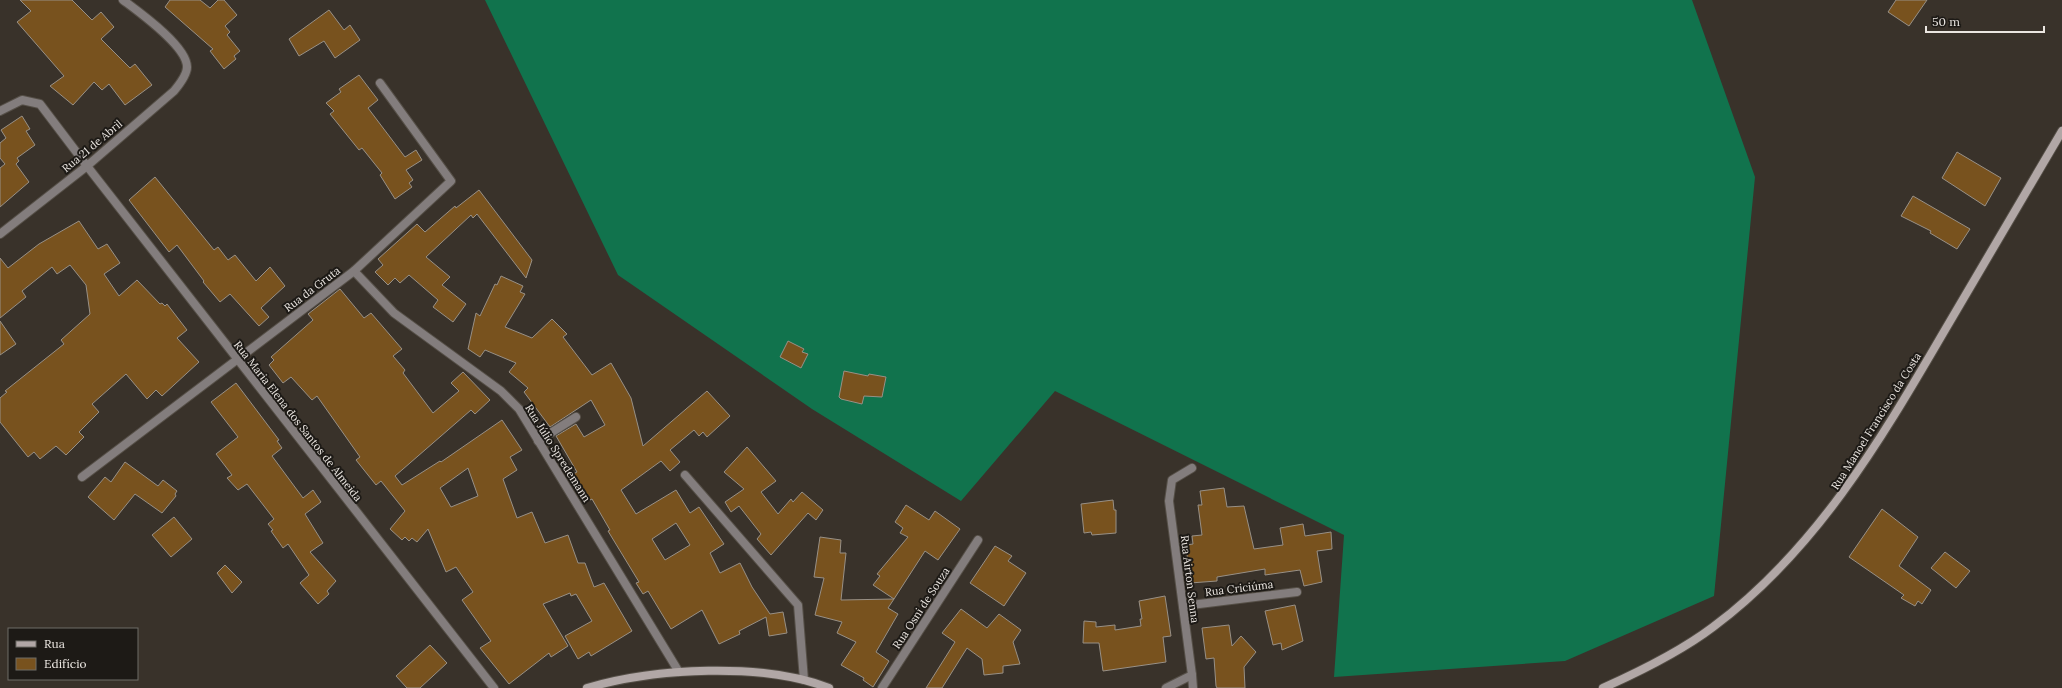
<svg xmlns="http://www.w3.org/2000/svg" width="2062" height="688" font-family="Lora,serif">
<rect width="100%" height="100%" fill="#39322a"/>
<polygon fill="#11734d" points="485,0 1692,0 1755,177 1714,596 1565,661 1334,677 1344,535 1055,391 961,501 812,409 618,275"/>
<g fill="#78521e" stroke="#989086" fill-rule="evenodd">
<polygon points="20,0 72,0 92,20 101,12 114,27 101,39 130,68 135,64 152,85 125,105 109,84 102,90 94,82 73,105 50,86 64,76 17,22 31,11"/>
<polygon points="170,0 200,0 210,8 218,0 224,0 237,15 225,26 230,32 227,35 240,51 234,56 236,59 224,69 210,51 213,49 165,7"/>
<polygon points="1896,0 1927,0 1909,26 1888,12"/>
<polygon points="329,10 344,30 350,25 360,40 335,58 324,41 299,56 289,39"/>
<polygon points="359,75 378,100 368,108 405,157 416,150 422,160 406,170 413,180 409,183 412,187 395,199 380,175 382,173 362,148 359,150 330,114 334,111 326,103 341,92 339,89"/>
<polygon points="22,116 30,129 26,131 35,145 17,158 19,161 16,164 29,182 0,207 0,168 5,164 0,158 0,143 6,138 1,130"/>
<polygon points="1957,152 2001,178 1985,206 1942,178"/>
<polygon points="155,177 214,250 218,247 228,260 235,255 256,281 270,267 285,286 261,308 269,317 259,326 230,294 220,302 203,282 204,281 177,245 169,252 129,200"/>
<polygon points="479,190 532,260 526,278 477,214 473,218 471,215 426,257 450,277 442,285 466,304 453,322 433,307 438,300 409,275 400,283 395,278 388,285 375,272 383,265 378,259 417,224 425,232 455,206 456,208"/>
<polygon points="1913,196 1970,229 1957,249 1930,233 1931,231 1901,216"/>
<polygon points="79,221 98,249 107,244 120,263 104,274 119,296 137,280 160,304 162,303 165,306 167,304 187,330 177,338 199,362 162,396 156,390 147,399 126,374 92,404 99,412 79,432 84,437 66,455 56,446 40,459 34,452 28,457 0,422 0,398 7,392 5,391 64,344 61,340 90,314 86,285 70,265 57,274 52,267 22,291 26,297 0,318 0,258 8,268 39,244"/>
<path d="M 501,276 L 523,286 L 520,292 L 525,294 L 505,327 L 532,338 L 552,319 L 567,334 L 563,337 L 592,375 L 611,363 L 631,398 L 643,446 L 707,391 L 730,416 L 707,437 L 703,432 L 699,436 L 694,430 L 670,450 L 680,462 L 670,471 L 661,461 L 621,490 L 636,514 L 676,490 L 690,513 L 699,507 L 724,544 L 710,553 L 720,573 L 740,563 L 752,587 L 770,614 L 783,612 L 787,633 L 769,636 L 766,617 L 739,631 L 740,634 L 719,644 L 702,610 L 671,629 L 648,591 L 643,594 L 636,583 L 639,582 L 608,531 L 610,530 L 592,499 L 590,500 L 573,474 L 577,472 L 556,436 L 576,424 L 584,437 L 605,425 L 591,400 L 550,427 L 524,392 L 528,388 L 509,372 L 516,363 L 485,350 L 480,357 L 468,349 L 476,313 L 480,316 L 495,284 L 497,285 ZM 676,523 L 690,545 L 665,560 L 652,539 Z"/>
<path d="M 340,289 L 364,318 L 371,313 L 402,349 L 393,356 L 405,370 L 403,373 L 433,413 L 459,391 L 451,383 L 463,372 L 490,400 L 475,414 L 471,410 L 395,476 L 402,485 L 440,461 L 441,462 L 502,420 L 522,450 L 510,457 L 517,470 L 503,479 L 517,518 L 532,512 L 545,543 L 568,535 L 578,563 L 585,563 L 594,587 L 604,583 L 632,631 L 591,656 L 589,652 L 578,659 L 565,636 L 592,621 L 576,594 L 571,596 L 570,593 L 543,604 L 568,646 L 551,657 L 549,653 L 509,684 L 480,648 L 491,641 L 462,600 L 473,592 L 456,567 L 446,572 L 428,529 L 417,542 L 412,538 L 409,541 L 405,537 L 402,540 L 390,529 L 405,511 L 381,481 L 376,485 L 356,460 L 360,457 L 317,396 L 312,400 L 291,377 L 283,383 L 269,365 L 274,360 L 271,357 L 313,320 L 308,314 ZM 468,468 L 478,496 L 451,507 L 440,488 Z"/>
<polygon points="0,321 16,344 0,355"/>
<polygon points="788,341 804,349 802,352 808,354 801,368 780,357"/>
<polygon points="844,371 868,376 869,374 886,377 882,397 864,396 862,404 841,399 839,397"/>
<polygon points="236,383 279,440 277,441 282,448 272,456 303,498 313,490 321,502 305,514 323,543 310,552 336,581 327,591 329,594 318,604 300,583 309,575 288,544 283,548 271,531 273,530 268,524 274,519 247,484 238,490 227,478 232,475 216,454 238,437 211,402"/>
<polygon points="747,447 776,481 761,492 778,514 791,499 793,502 802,492 823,510 816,520 808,513 771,555 757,539 761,534 739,506 731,512 725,502 744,489 724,472"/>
<polygon points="125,462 158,486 163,480 177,491 175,494 176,496 162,513 135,494 114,520 88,497 105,477 111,482"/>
<polygon points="1224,488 1227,507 1244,506 1254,549 1283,545 1280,528 1303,524 1305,536 1331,532 1332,549 1317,551 1322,582 1304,586 1300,570 1265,575 1265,569 1217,577 1217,581 1190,583 1186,545 1193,544 1192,536 1202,535 1198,505 1202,505 1200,491"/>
<polygon points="1113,500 1114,510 1116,510 1116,533 1092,535 1091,532 1084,533 1081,504"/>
<polygon points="906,505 929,520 935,511 960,529 938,560 925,551 894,599 873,585 880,576 877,574 908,537 900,533 903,528 895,522"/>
<polygon points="1882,509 1918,537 1899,566 1931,590 1922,604 1918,601 1915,606 1901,598 1904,595 1849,557"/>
<polygon points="174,517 192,539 171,557 152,535"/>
<polygon points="820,537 841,540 840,553 846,553 841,600 894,599 888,608 898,614 876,652 889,661 873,687 863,680 864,678 841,665 856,642 837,633 842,622 815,615 824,578 814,577"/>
<polygon points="995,546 1012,556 1008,561 1026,573 1004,606 970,583"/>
<polygon points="1945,552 1970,571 1956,588 1931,568"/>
<polygon points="225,565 242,582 232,593 217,573"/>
<polygon points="1165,596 1171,636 1163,637 1166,662 1103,671 1099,643 1083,643 1084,621 1096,622 1096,627 1115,625 1115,630 1141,626 1140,619 1142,619 1139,601"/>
<polygon points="1295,605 1303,641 1282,650 1281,643 1273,645 1265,611"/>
<polygon points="961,609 987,628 999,614 1021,630 1013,642 1020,664 1003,666 1003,673 984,675 982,659 967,648 942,688 926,688 955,642 942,633"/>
<polygon points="1229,625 1232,646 1241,636 1256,652 1244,667 1245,688 1217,688 1216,686 1214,658 1206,659 1202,628"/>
<polygon points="430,645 447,663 420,688 407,688 396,676"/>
</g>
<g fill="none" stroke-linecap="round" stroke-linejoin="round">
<defs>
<polyline id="lane" points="0,111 22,100 40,104 87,166"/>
<g id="street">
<polyline points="87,166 494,688"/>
<path d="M 0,234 L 87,166 L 174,91 C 179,85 187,75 187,67 C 187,46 139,12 123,0"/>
<polyline points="354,271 394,313 501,391 519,409 679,672"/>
<polyline points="538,441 576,417"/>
<polyline points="685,475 798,605 804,680"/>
<polyline points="82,477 354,271 451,181 380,83"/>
<polyline points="1183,606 1297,592"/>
<polyline points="1192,675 1193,688"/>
<polyline points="882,688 978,540"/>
<polyline points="1166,688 1192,675 1169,501 1172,480 1192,468"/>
</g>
<g id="secondary">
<path d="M 587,688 C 655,668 762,662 829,688"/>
<path d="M 1603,688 C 1641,671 1680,652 1713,627 C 1815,551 1879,443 1942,335 C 1982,267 2022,199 2062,131"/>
</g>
</defs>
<use href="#lane" stroke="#554f47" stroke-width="10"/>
<use href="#street" stroke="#554f47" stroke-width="10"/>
<use href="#secondary" stroke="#554f47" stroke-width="10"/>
<use href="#lane" stroke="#837d7d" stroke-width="8"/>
<use href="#street" stroke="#837d7d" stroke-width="8"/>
<use href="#secondary" stroke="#b1a7a6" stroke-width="8"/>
</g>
<g text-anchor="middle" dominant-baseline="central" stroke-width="4" stroke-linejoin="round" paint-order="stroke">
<g font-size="11" fill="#ebe6e1" stroke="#1d1a16">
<text transform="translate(92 146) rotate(-40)">Rua 21 de Abril</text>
<text transform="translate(312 289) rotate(-37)">Rua da Gruta</text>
<text transform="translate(298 421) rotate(52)">Rua Maria Elena dos Santos de Almeida</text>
<text transform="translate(1876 421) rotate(-58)">Rua Manoel Francisco da Costa</text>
<text transform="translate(558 453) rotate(58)">Rua Júlio Spredemann</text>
<text transform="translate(1190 579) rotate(83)">Rua Airton Senna</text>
<text transform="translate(1239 588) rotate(-7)">Rua Criciúma</text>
<text transform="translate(921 608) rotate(-57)">Rua Osni de Souza</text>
</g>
</g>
<rect x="8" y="628" width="130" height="52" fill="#1d1a16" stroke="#6f6c67"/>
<rect x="16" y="641" width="20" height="6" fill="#b1a7a6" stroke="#6f6c67"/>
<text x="44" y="648" font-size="12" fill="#ebe6e1">Rua</text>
<rect x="16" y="658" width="20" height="12" fill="#78521e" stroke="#6f6c67"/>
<text x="44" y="668" font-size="12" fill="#ebe6e1">Edifício</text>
<path d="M1926 26v6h118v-6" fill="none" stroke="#ebe6e1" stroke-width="2"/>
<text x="1932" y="26" font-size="12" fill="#ebe6e1" stroke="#1d1a16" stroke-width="3" paint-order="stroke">50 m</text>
</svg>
